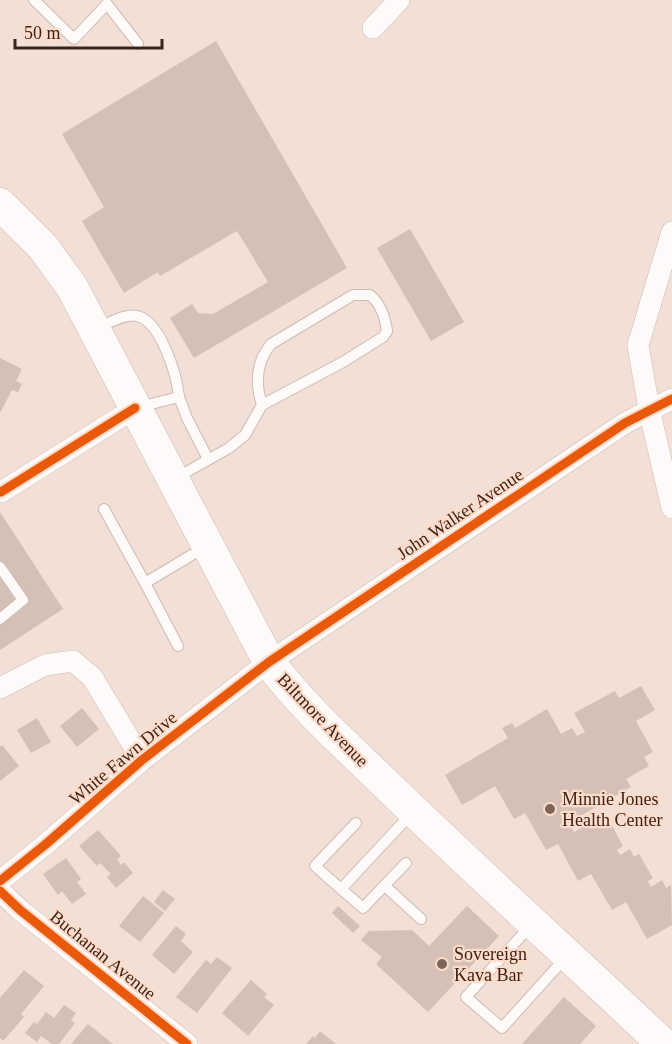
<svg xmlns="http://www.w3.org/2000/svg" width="672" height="1044" font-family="Georgia,serif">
<rect width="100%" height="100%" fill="#f2dfd6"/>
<g fill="#d4c0b6">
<polygon points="216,41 347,268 194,358 170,318 192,304 198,313 213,314 268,282 237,231 160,276 158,272 124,293 82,221 104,207 62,134"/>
<polygon points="410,229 464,322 431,341 377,248"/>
<polygon points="0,358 22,369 16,381 22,384 18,392 12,390 0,413"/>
<polygon points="0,512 63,609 0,650"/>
<polygon points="641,686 655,710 636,721 653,752 644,757 649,766 626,779 631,787 568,823 574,832 599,817 603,823 609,820 623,846 617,850 620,855 630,849 634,857 639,854 653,878 648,881 651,887 662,880 666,888 671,885 672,925 647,939 626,902 612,910 591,874 578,881 558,844 546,850 525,813 514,819 495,786 462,805 445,775 508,738 502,728 512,723 515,728 547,709 561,734 572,728 577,736 585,732 574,713 615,691 619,698"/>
<polygon points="82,708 99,729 77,747 60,726"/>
<polygon points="37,718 51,742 31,753 17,730"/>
<polygon points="2,745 19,766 0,781 0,747"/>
<polygon points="98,830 121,856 117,859 121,865 124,862 133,873 116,888 107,877 111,874 100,863 97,866 79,846"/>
<polygon points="66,858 81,879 77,882 86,894 72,904 62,891 58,895 43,874"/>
<polygon points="163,890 175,899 165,911 154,902"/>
<polygon points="143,896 164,913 140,942 119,926"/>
<polygon points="338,906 360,926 353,933 332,913"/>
<polygon points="467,906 499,936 428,1012 376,964 382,957 361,940 369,931 412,930 429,946"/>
<polygon points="176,926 186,934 181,941 193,952 174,974 152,955"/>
<polygon points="217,957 232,968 197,1013 176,997 206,960 211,964"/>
<polygon points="24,970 44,986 21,1014 24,1017 3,1041 0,1038 0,998"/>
<polygon points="251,980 267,994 264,997 274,1005 248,1036 222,1013"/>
<polygon points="564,997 596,1026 580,1044 522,1044"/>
<polygon points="64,1005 76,1013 71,1020 75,1023 59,1044 52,1044 41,1036 37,1042 25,1033 34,1022 37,1024 46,1012 54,1018"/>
<polygon points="88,1024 113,1044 71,1044"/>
<polygon points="320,1031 336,1044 306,1044 313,1036 315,1038"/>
</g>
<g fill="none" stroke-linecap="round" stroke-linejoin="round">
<defs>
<g id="lane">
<polyline points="34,0 74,39 107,4 138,44"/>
<path d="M 97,328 C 108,324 125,313 137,316 C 161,321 177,376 179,397"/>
<polyline points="139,407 179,397 187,418 208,459"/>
<path d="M 176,478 L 229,448 L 245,435 L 262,405 L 343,362 L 383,337 L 387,331 C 385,316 381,304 370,295 L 353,295 L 271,344 C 256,362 255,383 262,405"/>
<polyline points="104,509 145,583 205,547"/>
<polyline points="0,567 23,600 0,619"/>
<polyline points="145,583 178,646"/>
<polyline points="406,863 363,908 341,889 411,814"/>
<polyline points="385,886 421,919"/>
<polyline points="341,889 315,866 356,823"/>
<polyline points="531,925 466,997 502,1028 566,957"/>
</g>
<g id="street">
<polyline points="373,28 399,0"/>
<polyline points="672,232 638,345 649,409 672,508"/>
<polyline points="1,492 135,408"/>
<polyline points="0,688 45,665 73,661 92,677 142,760"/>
<polyline points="0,881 46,844 142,760 269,662 625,423 672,399"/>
<polyline points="0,891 20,910 187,1044"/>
</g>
<path id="secondary" d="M 0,204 L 43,247 L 72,287 L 269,662 C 306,711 348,747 392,790 C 481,876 573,959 663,1044"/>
</defs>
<use href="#lane" stroke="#cebbb1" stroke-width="12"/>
<use href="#street" stroke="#cebbb1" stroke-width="22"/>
<use href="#secondary" stroke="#cebbb1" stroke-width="33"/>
<use href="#lane" stroke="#fdfaf9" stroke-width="10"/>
<use href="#street" stroke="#fdfaf9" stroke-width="21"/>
<use href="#secondary" stroke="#fdfaf9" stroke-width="32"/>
<defs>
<g id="cycleway">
<polyline points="1,492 135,408"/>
<polyline points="0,881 46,844 142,760 269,662 625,423 672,399"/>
<polyline points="0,891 20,910 187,1044"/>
</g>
</defs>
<use href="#cycleway" stroke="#ffdbc9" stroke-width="13"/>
<use href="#cycleway" stroke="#e8590c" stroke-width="9"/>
</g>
<g fill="#7b665c" stroke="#ffdbc9" stroke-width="2">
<circle cx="550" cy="809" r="6"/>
<circle cx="442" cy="964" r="6"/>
</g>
<g text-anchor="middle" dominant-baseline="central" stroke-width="4.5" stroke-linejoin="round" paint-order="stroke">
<g font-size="18" fill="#3b251a" stroke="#ffdbc9">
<text transform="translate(460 514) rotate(-34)">John Walker Avenue</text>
<text transform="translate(323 720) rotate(46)">Biltmore Avenue</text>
<text transform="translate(123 758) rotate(-40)">White Fawn Drive</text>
<text transform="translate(103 955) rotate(39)">Buchanan Avenue</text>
</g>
<g font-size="18" fill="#3b251a" stroke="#ffdbc9" text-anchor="start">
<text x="562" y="799">Minnie Jones<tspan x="562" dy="21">Health Center</tspan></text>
<text x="454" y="954">Sovereign<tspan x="454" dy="21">Kava Bar</tspan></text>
</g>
</g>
<path d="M15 39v9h147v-9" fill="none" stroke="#3b251a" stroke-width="3"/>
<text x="24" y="39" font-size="18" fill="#3b251a" stroke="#ffdbc9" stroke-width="4.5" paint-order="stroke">50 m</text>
</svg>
